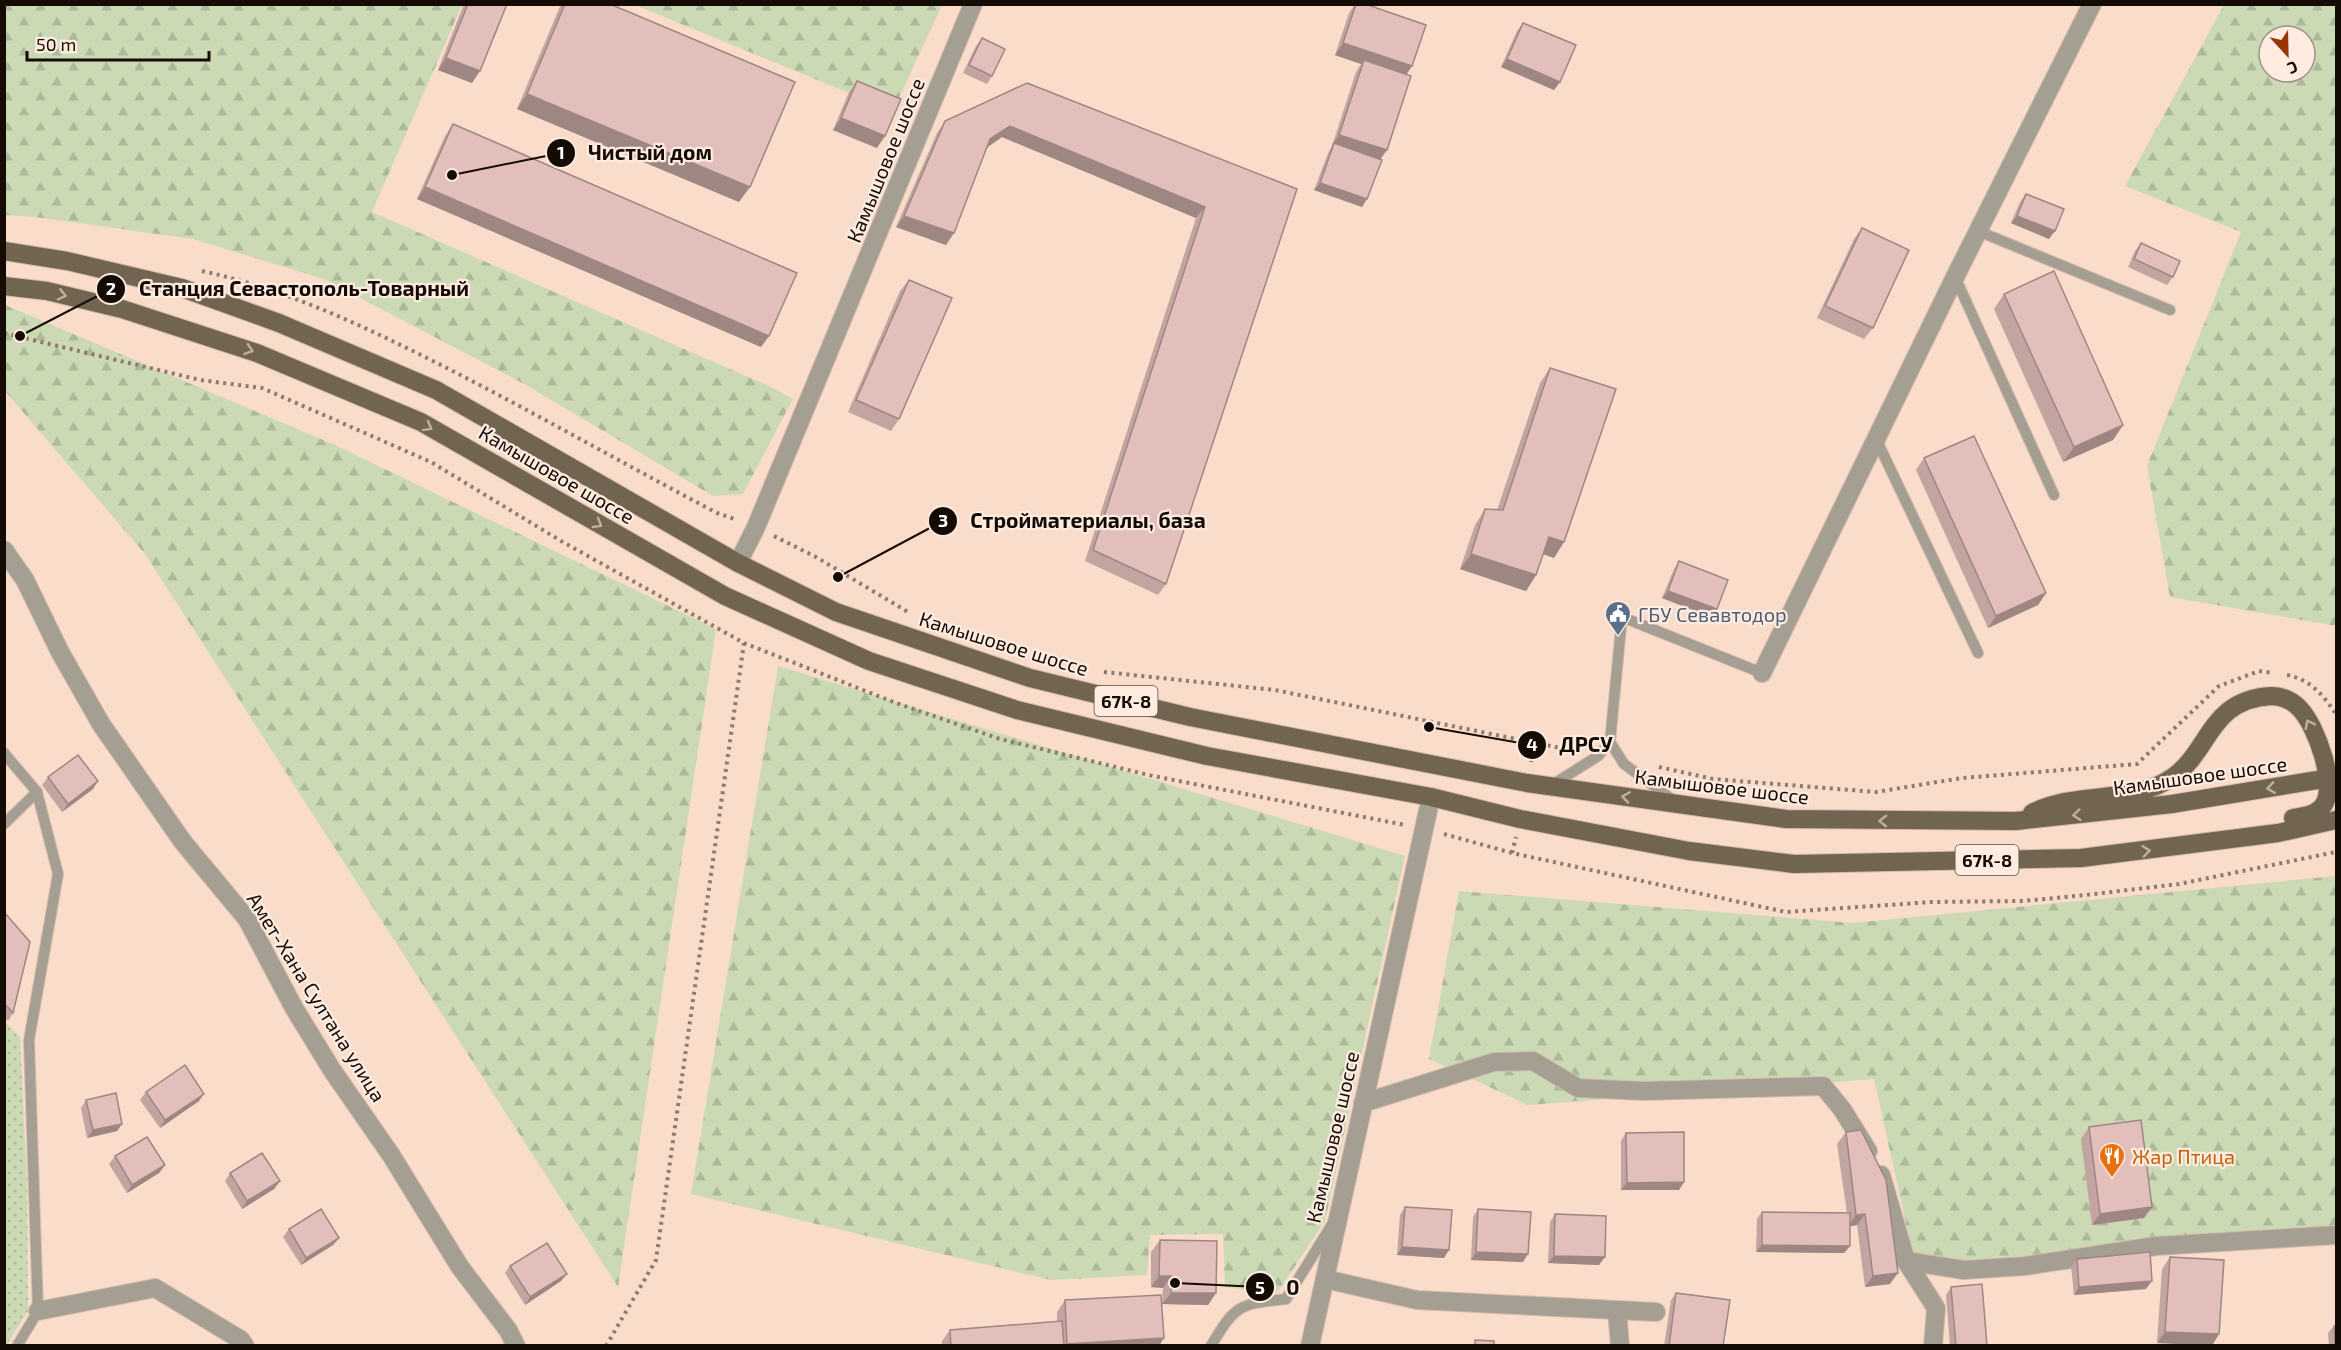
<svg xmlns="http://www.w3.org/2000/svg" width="2341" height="1350" font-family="'Exo 2',sans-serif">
<defs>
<pattern id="forest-firs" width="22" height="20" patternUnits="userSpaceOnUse" patternTransform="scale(1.5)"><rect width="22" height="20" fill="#cbdab5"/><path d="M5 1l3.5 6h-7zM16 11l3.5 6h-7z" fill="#adba9a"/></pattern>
<pattern id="garden-dots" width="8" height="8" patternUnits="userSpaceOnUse" patternTransform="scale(1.5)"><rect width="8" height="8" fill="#cbdab5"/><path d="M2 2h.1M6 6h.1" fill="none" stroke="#adba9a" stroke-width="1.8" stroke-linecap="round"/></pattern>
</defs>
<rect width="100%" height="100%" fill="#f9dcca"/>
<g fill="url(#forest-firs)" fill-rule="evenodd">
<polygon points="5,4 462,5 372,212 771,387 793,399 743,494 713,496 526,385 324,279 193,239 35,217 5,215"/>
<polygon points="635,5 942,5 893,111"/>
<path d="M 2224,5 L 2336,5 L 2336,626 L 2170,597 L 2147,466 L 2241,232 L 2125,186 ZM 2269,36 L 2305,36 L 2305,72 L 2269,72 Z"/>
<polygon points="5,305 335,445 716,629 618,1287 145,554 5,391"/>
<polygon points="778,666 1405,856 1325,1221 1277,1293 1225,1287 1223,1234 1150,1235 1147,1275 1051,1280 691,1194"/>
<polygon points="2336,876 2336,1233 1915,1264 1874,1079 1528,1105 1429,1059 1459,891 1853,923"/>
</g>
<polygon fill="url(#garden-dots)" points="4,1021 20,1037 27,1183 28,1311 6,1346"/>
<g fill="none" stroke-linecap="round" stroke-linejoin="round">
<defs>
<g id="lane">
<polyline points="1978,231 2170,310"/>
<polyline points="1955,277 2054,495"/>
<polyline points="1877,441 1978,653"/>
<polyline points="1610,742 1624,764 1673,800"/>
<polyline points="4,753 37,792 58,874 29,1040 38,1311 17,1346"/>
<polyline points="1552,785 1598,756 1610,742 1622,617 1762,673"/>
<polyline points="4,824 37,792"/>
<path d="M 1211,1346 C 1235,1305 1239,1304 1286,1299 L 1333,1223"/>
</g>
<g id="street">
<polyline points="4,550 25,580 60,652 101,724 183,842 247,919 294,1008 332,1070 391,1155 460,1267 508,1330 516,1346"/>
<polyline points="738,563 756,527 973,4"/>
<polyline points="1762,673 1955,277 2092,4"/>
<polyline points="1363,1103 1494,1062 1533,1061 1578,1088 1644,1091 1823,1086 1842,1109 1868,1151"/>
<polyline points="1881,1175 1906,1261 1936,1308 1933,1346"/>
<polyline points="1906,1261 1964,1270 2025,1266 2156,1246 2336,1235"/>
<polyline points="1325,1279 1417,1300 1656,1312"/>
<polyline points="1617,1310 1620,1346"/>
<polyline points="38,1311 155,1288 241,1340 245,1346"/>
<polyline points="1310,1346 1431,797"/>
</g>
<g id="primary">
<polyline points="4,251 67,261 182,288 279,323 436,390 738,563 836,612 1030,678 1190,717 1527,783 1786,819 2016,821 2172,804 2336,777"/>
<polyline points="4,286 47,291 122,309 257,353 421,422 725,596 869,661 1017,710 1207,756 1431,797 1520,819 1689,851 1794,864 2081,858 2278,833 2336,820"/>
<path d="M 2032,813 C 2075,790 2133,805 2173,777 C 2211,750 2209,699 2272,696 C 2282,696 2293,701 2300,709 C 2316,725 2339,788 2322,807 C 2315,815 2304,816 2293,818"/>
</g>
</defs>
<use href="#lane" stroke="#d4bbaa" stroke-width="12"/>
<use href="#street" stroke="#d4bbaa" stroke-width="20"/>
<use href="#primary" stroke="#d4bbaa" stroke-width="20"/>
<g stroke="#8e7a6e" stroke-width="4" stroke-dasharray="3 4.5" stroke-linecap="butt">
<path d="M 202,271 C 285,289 359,324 435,362 C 530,410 622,463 717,513 L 737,520"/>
<polyline points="4,333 200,380 262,388 431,462 561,541 744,643 896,703 1000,739 1153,776 1405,825"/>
<polyline points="774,536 816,557 908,612"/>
<polyline points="1104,672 1275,690 1575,751"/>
<path d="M 2287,675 C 2310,679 2324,696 2336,714"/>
<polyline points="1531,762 1534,742"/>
<polyline points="1659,767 1713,779 1876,792 1962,778 2137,764 2219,686 2259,671 2274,673"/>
<polyline points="1444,834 1512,853 1786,912 1931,902 2023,901 2086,895 2179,884 2336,852"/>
<polyline points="1512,853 1516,837"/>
<polyline points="606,1346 656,1260 744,643"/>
</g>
<use href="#lane" stroke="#a59e92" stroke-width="10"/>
<use href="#street" stroke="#a59e92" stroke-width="18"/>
<use href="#primary" stroke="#716450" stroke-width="18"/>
</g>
<g fill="#c2a4a1">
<polygon points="464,4 507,4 472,83 438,70"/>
<polygon points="561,4 610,4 739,202 517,109"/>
<polygon points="1355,4 1365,4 1412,66 1406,74 1380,159 1362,207 1314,190 1329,151 1332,146 1356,72 1361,64 1335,55 1349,13"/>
<polygon points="1523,23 1560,82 1554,90 1501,67 1517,31"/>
<polygon points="982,38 992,76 987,84 963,73 976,46"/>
<polygon points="857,81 877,148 833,130 849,92"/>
<polygon points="945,121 1297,189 1166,584 1158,595 1085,561 1196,218 1002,137 986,148 946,245 896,227 937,133"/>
<polygon points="453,124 761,347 417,199 445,136"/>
<polygon points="2026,194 2049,239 2011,223 2020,202"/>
<polygon points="1862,228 1873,328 1864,339 1817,318 1854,239"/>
<polygon points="2141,243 2173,277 2167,285 2128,267 2135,251"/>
<polygon points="909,280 899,419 891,431 848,412 900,291"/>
<polygon points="2004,294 2123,425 2113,440 2063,462 1994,309"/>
<polygon points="1550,368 1554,558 1543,554 1536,575 1526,591 1460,569 1475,525 1485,509 1497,510 1540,383"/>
<polygon points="1924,458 2046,593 2038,605 1988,628 1916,470"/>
<polygon points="1679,561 1711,617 1662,598 1674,569"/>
<polygon points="48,777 93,789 62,812 42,785"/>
<polygon points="4,912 13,1013 8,1021 4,1017"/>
<polygon points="146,1092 199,1101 160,1128 140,1100"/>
<polygon points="86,1100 122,1124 117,1131 87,1138 81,1108"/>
<polygon points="2089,1127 2152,1207 2144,1218 2092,1225 2081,1139"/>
<polygon points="1846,1132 1890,1284 1865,1287 1857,1225 1850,1226 1850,1246 1844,1253 1756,1252 1757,1219 1762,1212 1847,1213 1837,1144"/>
<polygon points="1626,1133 1684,1182 1679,1190 1621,1190 1621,1141"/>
<polygon points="115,1156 165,1165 159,1173 127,1193 109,1164"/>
<polygon points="230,1173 280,1181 274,1189 242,1209 225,1181"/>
<polygon points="1405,1207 1444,1258 1397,1255 1400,1215"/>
<polygon points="1478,1209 1523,1262 1471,1260 1473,1217"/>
<polygon points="1555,1214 1599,1265 1548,1263 1550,1222"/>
<polygon points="289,1229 339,1238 333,1245 301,1265 283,1237"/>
<polygon points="1160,1240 1216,1293 1208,1305 1162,1304 1163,1288 1151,1287 1151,1252"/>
<polygon points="2170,1257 2219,1334 2157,1343 2162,1269"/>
<polygon points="2077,1259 2146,1289 2074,1295 2071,1266"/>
<polygon points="510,1266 561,1281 525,1305 505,1273"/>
<polygon points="1951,1287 1987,1346 1950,1346 1946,1295"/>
<polygon points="1676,1293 1723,1346 1664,1346 1671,1300"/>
<polygon points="1065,1300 1159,1346 942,1346 942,1341 950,1330 1057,1321 1057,1312"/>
<polygon points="2337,1315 2337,1346 2329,1346 2328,1333 2334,1326 2336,1326 2336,1316"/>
</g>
<g fill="#9e8683">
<polygon points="1343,43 1412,66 1404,78 1364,60 1361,64 1335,55"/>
<polygon points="446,58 480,71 472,83 438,70"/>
<polygon points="1507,59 1560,82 1554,90 1501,67"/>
<polygon points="527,94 750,187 739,202 517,109"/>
<polygon points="841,118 885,136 877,148 833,130"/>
<polygon points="1010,126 1205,207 1196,218 1002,137 982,151 990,139"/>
<polygon points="1339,135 1387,150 1379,161 1334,143 1331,146"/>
<polygon points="1320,183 1367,199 1362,207 1314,190"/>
<polygon points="425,187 769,336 761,347 417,199"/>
<polygon points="904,216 954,233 946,245 896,227"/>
<polygon points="2017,216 2055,231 2049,239 2011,223"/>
<polygon points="2123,425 2113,440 2063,462 2074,447"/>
<polygon points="1549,537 1564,542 1554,558 1538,552"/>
<polygon points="1471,554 1536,575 1526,591 1460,569"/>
<polygon points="1668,591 1717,609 1711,617 1662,598"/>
<polygon points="2046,593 2038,605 1988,628 1996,616"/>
<polygon points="98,781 93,789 62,812 68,804"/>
<polygon points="204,1094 199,1101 160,1128 165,1120"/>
<polygon points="122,1124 117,1131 87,1138 93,1130"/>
<polygon points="165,1165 159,1173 127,1193 132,1185"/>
<polygon points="280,1181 274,1189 242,1209 247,1201"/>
<polygon points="1684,1182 1679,1190 1621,1190 1627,1183"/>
<polygon points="2152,1207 2144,1218 2092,1225 2100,1214"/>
<polygon points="1865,1214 1857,1225 1848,1227 1856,1215"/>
<polygon points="339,1238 333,1245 301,1265 306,1258"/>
<polygon points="1762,1245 1850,1246 1844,1253 1756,1252"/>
<polygon points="1402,1247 1449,1250 1444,1258 1397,1255"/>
<polygon points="1476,1252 1528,1254 1523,1262 1471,1260"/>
<polygon points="1554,1256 1605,1257 1599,1265 1548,1263"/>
<polygon points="1898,1273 1890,1284 1865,1287 1873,1276"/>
<polygon points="567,1274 561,1281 525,1305 530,1297"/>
<polygon points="1159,1276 1171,1276 1163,1288 1151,1287"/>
<polygon points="2152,1281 2146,1289 2074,1295 2079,1287"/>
<polygon points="1171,1293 1216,1293 1208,1305 1162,1304"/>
<polygon points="2165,1332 2219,1334 2212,1346 2157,1343"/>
<polygon points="1164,1338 1159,1346 1066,1346 1067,1344"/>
</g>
<g fill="#e2bfbb" stroke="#9e8683" stroke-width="1.5">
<polygon points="468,4 507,4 480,71 446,58"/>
<polygon points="565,4 610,4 795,82 750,187 527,94"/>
<polygon points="1356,4 1365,4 1426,25 1412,66 1343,43"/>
<polygon points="1523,23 1576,45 1560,82 1507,59"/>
<polygon points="982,38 1005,49 992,76 969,65"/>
<polygon points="1364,60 1411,76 1387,150 1339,135"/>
<polygon points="857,81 901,99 885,136 841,118"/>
<polygon points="1027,83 1297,189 1166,584 1093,550 1205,207 1010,126 990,139 954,233 904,216 945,121"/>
<polygon points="453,124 797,273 769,336 425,187"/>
<polygon points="1334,143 1382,160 1367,199 1320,183"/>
<polygon points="2026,194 2064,209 2055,231 2017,216"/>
<polygon points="1862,228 1909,250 1873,328 1825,306"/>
<polygon points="2141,243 2180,261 2173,277 2134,259"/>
<polygon points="2054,271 2123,425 2074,447 2004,294"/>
<polygon points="909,280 952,298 899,419 856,400"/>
<polygon points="1550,368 1616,389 1564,542 1549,537 1536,575 1471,554 1485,509 1503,510"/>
<polygon points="1974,436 2046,593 1996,616 1924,458"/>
<polygon points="1679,561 1728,580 1717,609 1668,591"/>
<polygon points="78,755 98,781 68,804 48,777"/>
<polygon points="4,912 30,942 13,1013 4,1003"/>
<polygon points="185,1065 204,1094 165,1120 146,1092"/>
<polygon points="116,1093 122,1124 93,1130 86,1100"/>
<polygon points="2141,1120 2152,1207 2100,1214 2089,1127"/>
<polygon points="1861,1130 1886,1180 1898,1273 1873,1276 1865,1214 1856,1215 1846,1132"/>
<polygon points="1684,1132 1684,1182 1627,1183 1626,1133"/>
<polygon points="147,1137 165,1165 132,1185 115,1156"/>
<polygon points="262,1153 280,1181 247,1201 230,1173"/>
<polygon points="1405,1207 1452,1210 1449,1250 1402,1247"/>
<polygon points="321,1209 339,1238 306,1258 289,1229"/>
<polygon points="1478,1209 1531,1212 1528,1254 1476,1252"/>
<polygon points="1762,1212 1850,1213 1850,1246 1762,1245"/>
<polygon points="1555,1214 1606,1216 1605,1257 1554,1256"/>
<polygon points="1160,1240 1217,1241 1216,1293 1171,1293 1171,1276 1159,1276"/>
<polygon points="547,1243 567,1274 530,1297 510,1266"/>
<polygon points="2150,1252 2152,1281 2079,1287 2077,1259"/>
<polygon points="2170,1257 2224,1260 2219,1334 2165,1332"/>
<polygon points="1982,1284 1987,1346 1956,1346 1951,1287"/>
<polygon points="1676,1293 1730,1300 1723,1346 1669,1346"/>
<polygon points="1161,1295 1164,1338 1067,1344 1065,1300"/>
<polygon points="1062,1321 1064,1346 951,1346 950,1330"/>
<polygon points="2334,1326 2337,1326 2337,1346 2335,1346"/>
<polygon points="1475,1340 1494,1341 1494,1346 1475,1346"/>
</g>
<defs><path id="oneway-chevron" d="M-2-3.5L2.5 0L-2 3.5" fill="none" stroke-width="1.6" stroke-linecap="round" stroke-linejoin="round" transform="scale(1.5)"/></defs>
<g stroke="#bfafa0">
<use href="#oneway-chevron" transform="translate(62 295) rotate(13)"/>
<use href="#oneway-chevron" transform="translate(249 350) rotate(19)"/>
<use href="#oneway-chevron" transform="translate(428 427) rotate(29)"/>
<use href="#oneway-chevron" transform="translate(598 524) rotate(30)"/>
<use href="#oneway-chevron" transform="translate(2309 724) rotate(-117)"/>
<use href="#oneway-chevron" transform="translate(2271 788) rotate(171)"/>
<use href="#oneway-chevron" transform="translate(1626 797) rotate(-171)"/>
<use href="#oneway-chevron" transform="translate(2077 815) rotate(174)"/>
<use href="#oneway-chevron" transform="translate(1883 821) rotate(-179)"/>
<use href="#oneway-chevron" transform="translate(2146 851) rotate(-6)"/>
</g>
<defs>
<symbol id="civic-pin" viewBox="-11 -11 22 30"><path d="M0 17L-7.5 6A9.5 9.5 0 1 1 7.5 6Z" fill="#5c6f8a" stroke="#feece1"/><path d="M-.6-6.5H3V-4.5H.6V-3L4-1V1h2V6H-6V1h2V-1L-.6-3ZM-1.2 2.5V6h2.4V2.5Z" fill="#fff"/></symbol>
<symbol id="restaurant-pin" viewBox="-11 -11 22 30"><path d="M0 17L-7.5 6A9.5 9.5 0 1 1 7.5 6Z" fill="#e8710a" stroke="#feece1"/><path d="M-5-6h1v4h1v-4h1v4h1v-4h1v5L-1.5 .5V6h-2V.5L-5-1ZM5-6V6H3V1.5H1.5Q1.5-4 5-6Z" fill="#fff"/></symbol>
</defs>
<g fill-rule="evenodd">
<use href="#civic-pin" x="1603" y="599" width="30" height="40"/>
<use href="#restaurant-pin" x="2097" y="1141" width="30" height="40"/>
</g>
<g text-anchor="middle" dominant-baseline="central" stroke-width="4.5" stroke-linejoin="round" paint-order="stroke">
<g fill="#feece1" stroke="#5a4e47" stroke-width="1.5">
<rect x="1094.5" y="686" width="63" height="30" rx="4.5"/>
<rect x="1955.5" y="845" width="63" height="30" rx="4.5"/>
</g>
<g font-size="18" font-weight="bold" fill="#140b05">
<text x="1126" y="701">67К-8</text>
<text x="1987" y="860">67К-8</text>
</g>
<g font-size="20" fill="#140b05" stroke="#feece1">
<text transform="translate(885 160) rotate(-68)">Камышовое шоссе</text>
<text transform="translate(557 474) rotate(30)">Камышовое шоссе</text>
<text transform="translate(1004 643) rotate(17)">Камышовое шоссе</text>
<text transform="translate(2200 775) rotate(-8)">Камышовое шоссе</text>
<text transform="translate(1722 786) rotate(7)">Камышовое шоссе</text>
<text transform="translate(317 997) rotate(58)">Амет-Хана Султана улица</text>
<text transform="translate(1332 1137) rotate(-77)">Камышовое шоссе</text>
</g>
<g font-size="20" fill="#4e5e75" stroke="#feece1" text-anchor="start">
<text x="1638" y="614">ГБУ Севавтодор</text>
</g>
<g font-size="20" fill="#c56008" stroke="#feece1" text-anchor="start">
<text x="2132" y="1156">Жар Птица</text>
</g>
</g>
<path fill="none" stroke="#140b05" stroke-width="2" d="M452 175L561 153M20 336L111 289M838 577L943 521M1429 727L1532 745M1175 1283L1260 1287"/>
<g fill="#140b05" stroke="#feece1" stroke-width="2">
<circle cx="452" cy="175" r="6"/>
<circle cx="20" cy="336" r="6"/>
<circle cx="838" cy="577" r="6"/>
<circle cx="1429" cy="727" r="6"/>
<circle cx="1175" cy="1283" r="6"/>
<circle cx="561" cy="153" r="15"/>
<circle cx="111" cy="289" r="15"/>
<circle cx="943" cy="521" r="15"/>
<circle cx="1532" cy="745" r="15"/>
<circle cx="1260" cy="1287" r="15"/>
</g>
<g font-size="18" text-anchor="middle" font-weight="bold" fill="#fff">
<text x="561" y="159">1</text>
<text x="111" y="295">2</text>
<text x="943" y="527">3</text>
<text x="1532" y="751">4</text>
<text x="1260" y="1294">5</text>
</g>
<g font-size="21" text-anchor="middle" font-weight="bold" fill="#140b05" stroke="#feece1" stroke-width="4.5" stroke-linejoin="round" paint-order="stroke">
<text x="650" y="160">Чистый дом</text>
<text x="304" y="296">Станция Севастополь-Товарный</text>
<text x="1088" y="528">Стройматериалы, база</text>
<text x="1586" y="752">ДРСУ</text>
<text x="1293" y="1295">0</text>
</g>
<rect width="2341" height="1350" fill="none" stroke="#140b05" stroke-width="12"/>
<g transform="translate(2287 54) rotate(158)"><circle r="28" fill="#feece1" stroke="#a09289" stroke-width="1.5"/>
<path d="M0-4.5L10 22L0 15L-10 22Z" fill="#9a3503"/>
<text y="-9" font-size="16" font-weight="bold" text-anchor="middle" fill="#140b05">С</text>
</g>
<path d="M27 51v9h182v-9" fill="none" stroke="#140b05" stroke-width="3"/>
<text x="36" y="51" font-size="18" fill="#140b05" stroke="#feece1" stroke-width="4.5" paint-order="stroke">50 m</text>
</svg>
